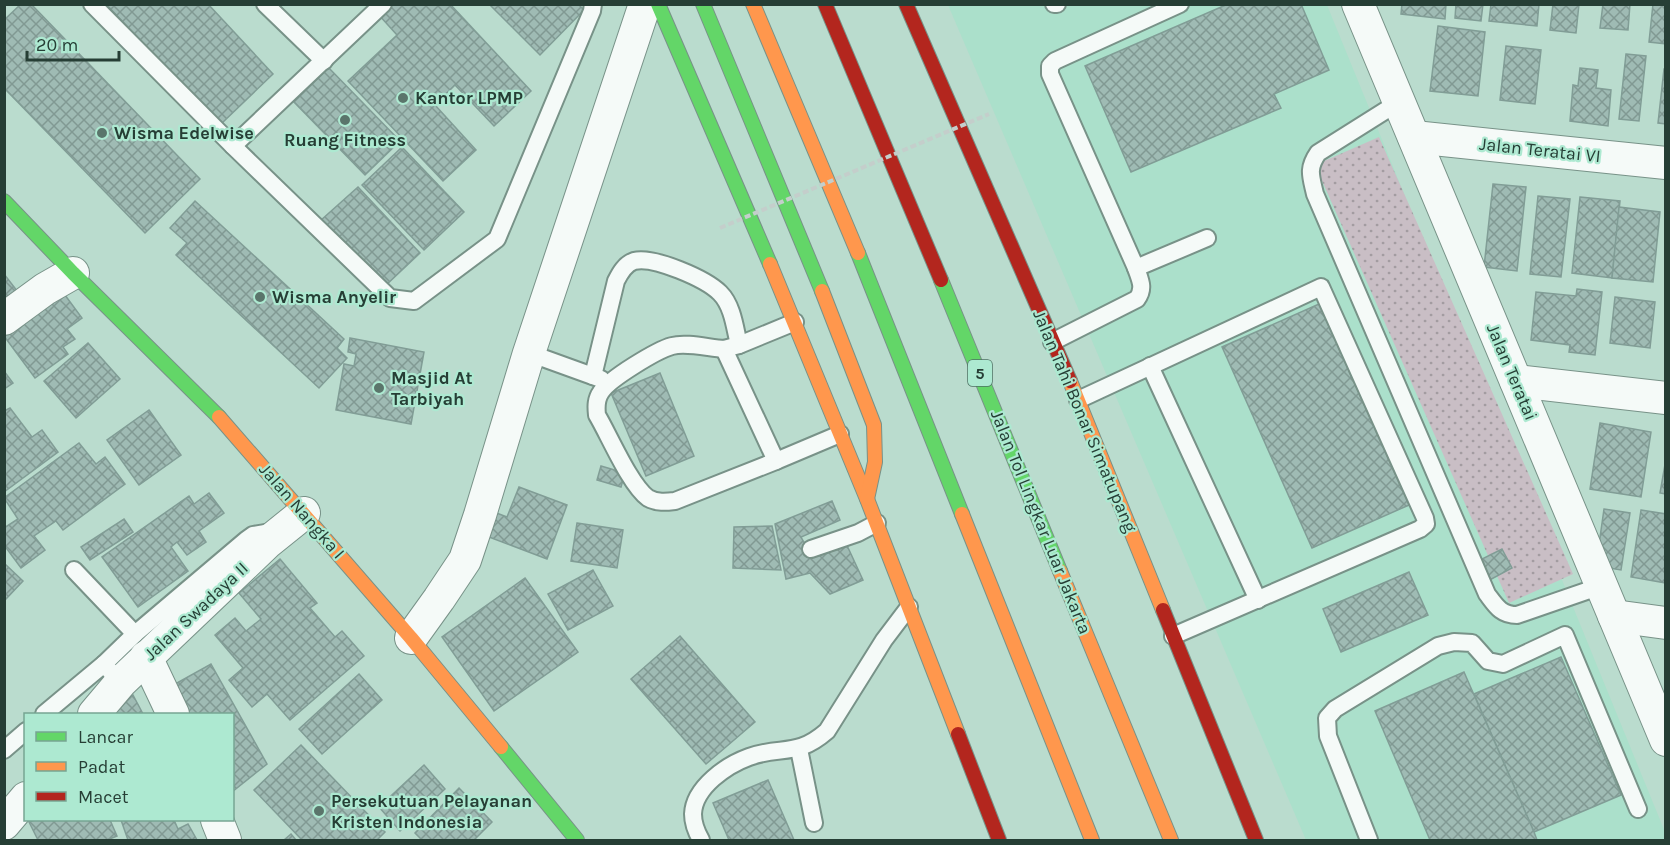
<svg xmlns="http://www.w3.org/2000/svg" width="1670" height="845" font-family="Karla,sans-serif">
<defs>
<pattern id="green-dots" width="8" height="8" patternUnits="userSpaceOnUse" patternTransform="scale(1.5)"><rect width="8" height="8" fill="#c9bec5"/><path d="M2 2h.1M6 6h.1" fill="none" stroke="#a39ca1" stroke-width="1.8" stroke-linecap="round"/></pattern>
<pattern id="building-cross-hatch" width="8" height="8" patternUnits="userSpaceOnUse" patternTransform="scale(1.5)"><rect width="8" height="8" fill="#9fbbb4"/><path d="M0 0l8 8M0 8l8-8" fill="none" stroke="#819993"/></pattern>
</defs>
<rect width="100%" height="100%" fill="#badcce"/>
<polygon fill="#abe0cb" points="948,5 1327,5 1665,832 1665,840 1306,840"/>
<polygon fill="url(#green-dots)" points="1379,137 1573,574 1509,603 1315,165"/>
<g fill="url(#building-cross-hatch)" stroke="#819d96" stroke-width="1.5">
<polygon points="21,4 31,4 200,179 145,233 4,88 4,20"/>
<polygon points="106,4 208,4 273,74 220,125"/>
<polygon points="387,4 450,4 531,91 494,126 455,85 435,105 476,150 443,181 348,81 397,35 378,14"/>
<polygon points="489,4 578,4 584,10 540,55"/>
<polygon points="1228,4 1301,4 1329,70 1274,94 1281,108 1131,172 1085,66"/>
<polygon points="1402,4 1446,4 1445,19 1401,14"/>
<polygon points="1456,4 1483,4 1481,21 1455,18"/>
<polygon points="1491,4 1539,4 1537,26 1489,21"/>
<polygon points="1553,4 1579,4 1576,33 1550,30"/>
<polygon points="1603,4 1630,4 1628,30 1600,28"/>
<polygon points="1653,4 1666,4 1666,44 1649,42"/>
<polygon points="1438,26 1485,32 1478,96 1430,91"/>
<polygon points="1506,46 1541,50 1535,104 1500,100"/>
<polygon points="1626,54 1646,56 1639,121 1619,119"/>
<polygon points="326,65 400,141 365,175 291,99"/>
<polygon points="1580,68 1598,70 1596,88 1611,90 1608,126 1570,121 1573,85 1578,86"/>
<polygon points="1664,69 1666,69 1666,124 1658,123"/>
<polygon points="402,147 464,212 424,250 362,185"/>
<polygon points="1493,184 1526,187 1517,271 1484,267"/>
<polygon points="358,187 420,253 383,288 320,221"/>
<polygon points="1538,196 1570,199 1561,277 1530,274"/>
<polygon points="1580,197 1620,201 1612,278 1572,273"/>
<polygon points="195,201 344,339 337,348 347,358 319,388 176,255 187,243 170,228"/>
<polygon points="1619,207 1660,212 1653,282 1612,278"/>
<polygon points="4,274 18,292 4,302"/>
<polygon points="1577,289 1602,292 1595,355 1569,352 1570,345 1531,340 1536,292 1576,296"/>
<polygon points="62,291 82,318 67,329 75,339 63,347 68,354 35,378 4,336 4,333"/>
<polygon points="1615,297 1655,302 1650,348 1610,343"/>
<polygon points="1319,304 1409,505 1312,548 1222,347"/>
<polygon points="350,338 424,352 411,424 336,410 344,364 354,366 356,354 348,352"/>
<polygon points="88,343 120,379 76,418 44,381"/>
<polygon points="4,371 13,383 4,389"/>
<polygon points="660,373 694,456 646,476 611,393"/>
<polygon points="10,408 32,437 42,430 58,452 4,492 4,411"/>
<polygon points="149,410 181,455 139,485 107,440"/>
<polygon points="1600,423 1651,432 1641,497 1590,489"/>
<polygon points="79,443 96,464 105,457 125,484 63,530 56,521 34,536 45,550 21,568 4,545 4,528 18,519 4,498"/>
<polygon points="1666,459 1666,494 1660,493"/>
<polygon points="601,466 625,473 621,487 597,480"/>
<polygon points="519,487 567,505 547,559 476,532 486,509 507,517"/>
<polygon points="209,493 224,513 199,531 206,542 187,555 177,542 171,547 188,571 138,607 102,557 189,496 194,504"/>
<polygon points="832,501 840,520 801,537 810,553 844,539 863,580 830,594 810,573 786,579 775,524"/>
<polygon points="1604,509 1630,513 1621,570 1596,566"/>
<polygon points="1641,510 1666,514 1666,583 1631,577"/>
<polygon points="124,519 133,532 90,560 81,547"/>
<polygon points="577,523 623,530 617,568 571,561"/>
<polygon points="772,526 781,570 733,568 734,527"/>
<polygon points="1502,549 1512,568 1486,582 1476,562"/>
<polygon points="280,559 317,603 310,608 335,637 342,631 364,656 290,720 267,694 252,707 229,680 243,668 215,635 235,618 246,631 261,619 239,593"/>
<polygon points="4,563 23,581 4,601"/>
<polygon points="593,570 613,606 568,630 548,594"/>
<polygon points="1409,572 1428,615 1341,652 1323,609"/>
<polygon points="525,578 578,652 494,711 442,637"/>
<polygon points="680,636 755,722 706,764 631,679"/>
<polygon points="1561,657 1621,795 1534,832 1474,694"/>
<polygon points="211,664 267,764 232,792 232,714 179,714 166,689"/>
<polygon points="1464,672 1534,832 1537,840 1430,840 1375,711"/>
<polygon points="359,674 382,700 322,754 299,729"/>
<polygon points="133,695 143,714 112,714 109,708"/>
<polygon points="301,745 385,832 377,840 302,840 254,790"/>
<polygon points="424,765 445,789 400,831 379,807"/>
<polygon points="768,780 794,840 729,840 713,803"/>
<polygon points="459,788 492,822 474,840 422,840 415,833"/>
<polygon points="35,820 110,820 117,836 107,840 38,840 29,822"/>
<polygon points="121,820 174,820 178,829 188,824 197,840 128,840"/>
<polygon points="291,834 296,840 284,840"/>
</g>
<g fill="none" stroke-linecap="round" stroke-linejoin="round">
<defs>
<g id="lane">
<polyline points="92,4 233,146 390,298 414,301 497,239 592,11 593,4"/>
<polyline points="265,4 324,61"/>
<polyline points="1054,4 1057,4"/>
<path d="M 1399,102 L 1318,153 C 1307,169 1311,176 1315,194 L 1487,594 C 1496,606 1501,615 1517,615 L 1601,586"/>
<polyline points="233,146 383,4"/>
<polyline points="1136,268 1207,238"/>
<polyline points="795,322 739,345 724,349 776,461 840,434"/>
<path d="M 1052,342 L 1137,299 C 1145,288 1140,280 1136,268 L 1050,74 L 1050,66 L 1055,61 L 1180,4"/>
<path d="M 724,349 C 709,348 686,342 672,346 C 657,350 609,379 601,392 C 596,399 596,406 597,415 C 609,435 630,485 648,498 C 657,503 666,502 675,501 L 776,461"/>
<polyline points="529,353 601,379"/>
<polyline points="1150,366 1258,600"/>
<path d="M 593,376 L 616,281 C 620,273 625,264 634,261 C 654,256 706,279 720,293 C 733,306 735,329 739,345"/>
<polyline points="1078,400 1321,287 1425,518 1426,524 1420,529 1173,636"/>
<polyline points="811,549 858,533 877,523"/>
<polyline points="74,570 135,634"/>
<polyline points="104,664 135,634 246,540 253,535 271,532"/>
<polyline points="44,714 104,664 111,672"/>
<polyline points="799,749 814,823"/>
<polyline points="4,750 26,731"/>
<path d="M 701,840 C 697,833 693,822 693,814 C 694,787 727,765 749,757 C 782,745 796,758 827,731 L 884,640 L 909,607"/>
<polyline points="1369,840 1328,736 1327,718 1335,709 1438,646 1454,642 1472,643 1488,661 1503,664 1565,635 1638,809"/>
</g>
<g id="street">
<polyline points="1358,4 1666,740"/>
<polyline points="1414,137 1666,163"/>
<polyline points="4,319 45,289 73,273"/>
<polyline points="1516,381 1666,398"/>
<polyline points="1614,616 1666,623"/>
<polyline points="411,638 439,599 465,560 480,515 529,353 645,4"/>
<polyline points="146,657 173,714"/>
<polyline points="94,714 121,682 268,542 304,513"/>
<polyline points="217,820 225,840"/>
<polyline points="4,824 26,798"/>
</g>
<g id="fast">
<polyline points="658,4 770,264"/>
<polyline points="703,4 822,291"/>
<polyline points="4,201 73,273 219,417"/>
<polyline points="858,253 962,514"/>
<polyline points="941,280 1060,571"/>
<polyline points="501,747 577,840"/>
</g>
<g id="slow">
<polyline points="753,4 858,253"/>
<polyline points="770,264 867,499 958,734"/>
<polyline points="822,291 874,425 875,462 867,499"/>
<polyline points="1070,381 1163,610"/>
<polyline points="219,417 411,638 501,747"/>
<polyline points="962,514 1092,840"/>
<polyline points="1060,571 1171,840"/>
</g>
<g id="jam">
<polyline points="825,4 941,280"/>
<polyline points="906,4 1070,381"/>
<polyline points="1163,610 1256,840"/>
<polyline points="958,734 999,840"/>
</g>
</defs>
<use href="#lane" stroke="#789288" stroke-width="20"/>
<use href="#street" stroke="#789288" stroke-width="34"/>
<use href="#fast" stroke="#789288" stroke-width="16"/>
<use href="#slow" stroke="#789288" stroke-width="16"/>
<use href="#jam" stroke="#789288" stroke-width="16"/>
<use href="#lane" stroke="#f5faf8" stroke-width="16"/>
<use href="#street" stroke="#f5faf8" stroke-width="32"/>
<use href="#fast" stroke="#63d668" stroke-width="14"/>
<use href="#slow" stroke="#ff974d" stroke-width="14"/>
<use href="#jam" stroke="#b3261e" stroke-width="14"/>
<polyline stroke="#c4cecb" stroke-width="4" stroke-dasharray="6 3" stroke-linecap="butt" points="720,228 989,114"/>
</g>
<g fill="#5a756b" stroke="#ade9d1" stroke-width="2">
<circle cx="403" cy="98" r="6"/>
<circle cx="345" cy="120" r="6"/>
<circle cx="102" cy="133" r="6"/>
<circle cx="260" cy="297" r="6"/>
<circle cx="379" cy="388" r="6"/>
<circle cx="319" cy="811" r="6"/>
</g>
<g text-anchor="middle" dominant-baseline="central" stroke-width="4.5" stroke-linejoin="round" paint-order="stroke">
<rect fill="#ade9d1" stroke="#4e7164" stroke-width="1.5" x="968" y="360" width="24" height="26" rx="4.5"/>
<g font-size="16" font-weight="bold" fill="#263e35">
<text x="980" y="373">5</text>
</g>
<g font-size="18" font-weight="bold" fill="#263e35" stroke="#ade9d1" text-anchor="start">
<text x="415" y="98">Kantor LPMP</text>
<text x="114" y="133">Wisma Edelwise</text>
<text x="345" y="140" text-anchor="middle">Ruang Fitness</text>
<text x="272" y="297">Wisma Anyelir</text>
<text x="391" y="378">Masjid At<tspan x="391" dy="21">Tarbiyah</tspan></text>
<text x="331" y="801">Persekutuan Pelayanan<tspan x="331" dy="21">Kristen Indonesia</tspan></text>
</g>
<g font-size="18" fill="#263e35" stroke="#ade9d1">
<text transform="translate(1540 150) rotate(6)">Jalan Teratai VI</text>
<text transform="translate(1512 372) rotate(67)">Jalan Teratai</text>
<text transform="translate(1085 421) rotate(67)">Jalan Tahi Bonar Simatupang</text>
<text transform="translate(302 511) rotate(49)">Jalan Nangka I</text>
<text transform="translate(1041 522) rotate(68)">Jalan Tol Lingkar Luar Jakarta</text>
<text transform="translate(196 611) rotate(-43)">Jalan Swadaya II</text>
</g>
</g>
<rect width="1670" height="845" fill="none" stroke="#263e35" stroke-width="12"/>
<rect x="24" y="713" width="210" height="108" fill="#ade9d1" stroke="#77a593" stroke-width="1.5"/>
<rect x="36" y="732" width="30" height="9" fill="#63d668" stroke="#77a593" stroke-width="1.5"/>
<text x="78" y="743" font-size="18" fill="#263e35">Lancar</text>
<rect x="36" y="762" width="30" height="9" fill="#ff974d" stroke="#77a593" stroke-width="1.5"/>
<text x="78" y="773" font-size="18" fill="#263e35">Padat</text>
<rect x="36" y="792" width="30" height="9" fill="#b3261e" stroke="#77a593" stroke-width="1.5"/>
<text x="78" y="803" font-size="18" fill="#263e35">Macet</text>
<path d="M27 51v9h92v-9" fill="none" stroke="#263e35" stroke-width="3"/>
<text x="36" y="51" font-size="18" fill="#263e35" stroke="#ade9d1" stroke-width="4.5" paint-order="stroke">20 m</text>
</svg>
